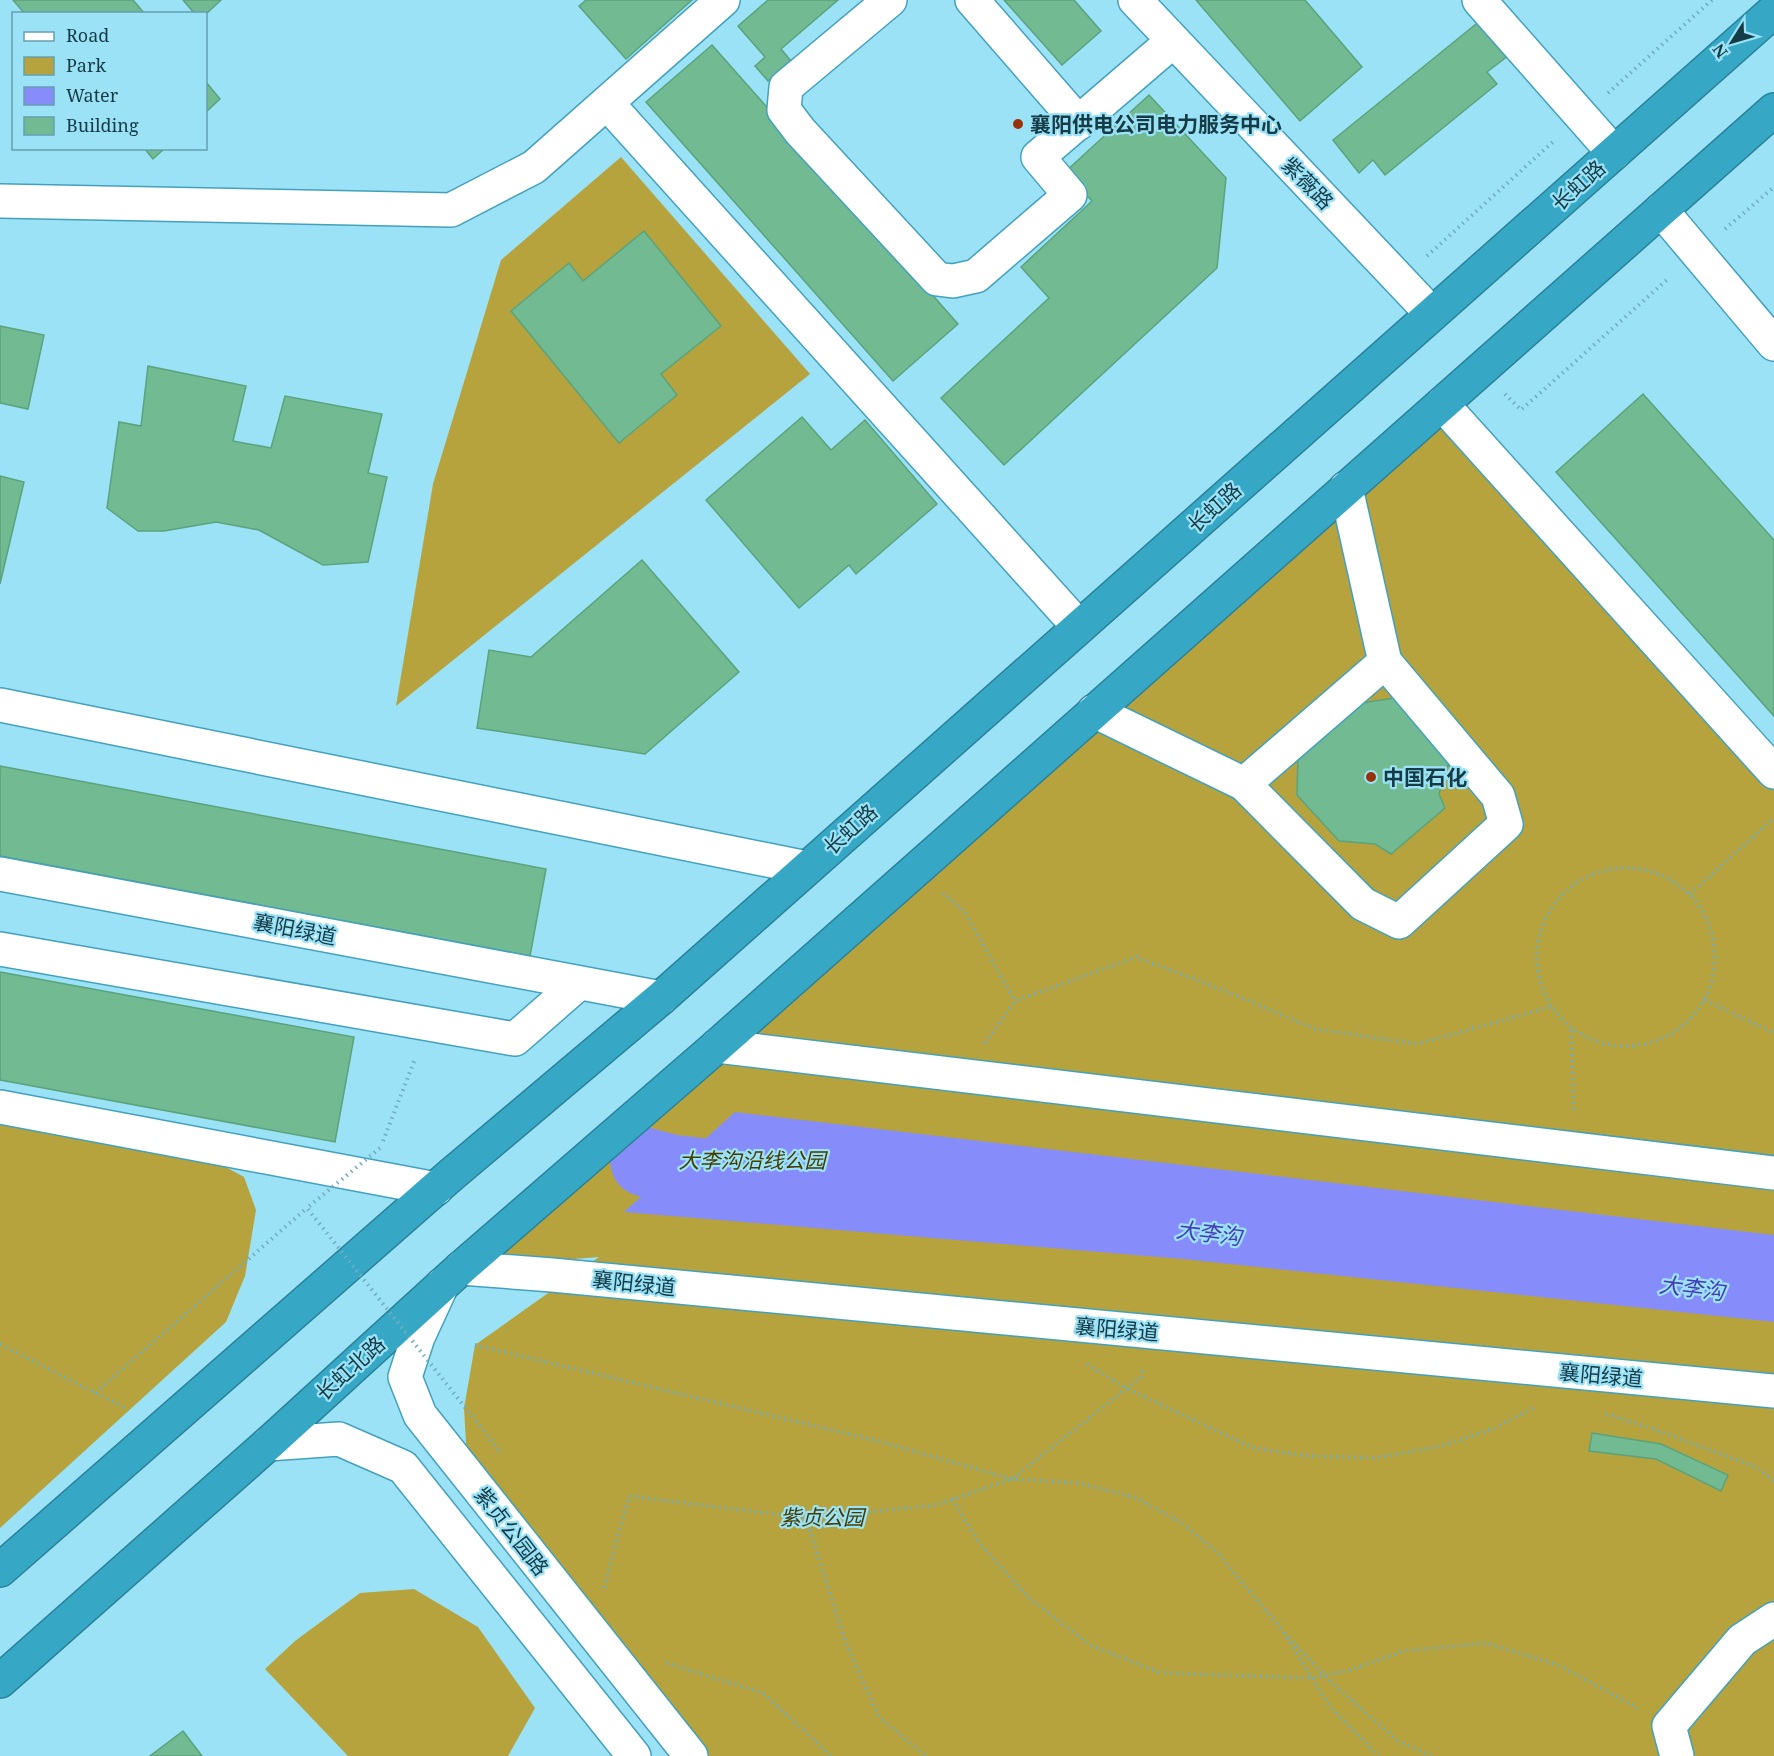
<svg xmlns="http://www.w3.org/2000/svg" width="1774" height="1756" font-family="'Noto Serif','Noto Sans SC',serif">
<rect width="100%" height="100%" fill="#9be2f7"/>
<g fill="#b6a33d">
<polygon points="621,157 810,374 396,706 433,484 501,260"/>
<polygon points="1444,421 1774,788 1774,1756 706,1756 467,1460 464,1408 475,1345 599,1257 461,1268"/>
<polygon points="0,1118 202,1154 244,1177 256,1210 245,1276 226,1322 0,1528"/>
<polygon points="414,1589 478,1627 535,1708 508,1756 348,1756 265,1669 295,1641 360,1593"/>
</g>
<polygon fill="#868dfa" points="735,1112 1774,1235 1774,1322 1183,1259 624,1212"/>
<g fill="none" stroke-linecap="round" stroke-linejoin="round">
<polyline stroke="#868dfa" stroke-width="69" points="645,1162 671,1169 764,1180"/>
</g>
<g fill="#71ba92" stroke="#5aa37c" stroke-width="1.5">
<polygon points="13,0 133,0 145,14 25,14"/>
<polygon points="183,0 221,0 206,14 195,14"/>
<polygon points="586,0 692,0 626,59 579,6"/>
<polygon points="768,0 838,0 781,49 791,61 768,81 755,66 765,57 738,26"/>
<polygon points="1004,0 1074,0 1101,31 1062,65"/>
<polygon points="1196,0 1305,0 1362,67 1300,121"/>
<polygon points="1481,20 1509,55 1487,72 1497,84 1385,175 1373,160 1359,173 1333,140"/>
<polygon points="712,45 958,324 893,381 646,102"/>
<polygon points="206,82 220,99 206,112"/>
<polygon points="1149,95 1226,178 1217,268 1004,465 941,398 1049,298 1021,267 1092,201 1065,172"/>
<polygon points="144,148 165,148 153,159"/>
<polygon points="644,231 721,326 661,374 677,395 619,443 511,311 569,263 583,281"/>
<polygon points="0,326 44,335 28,409 0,403"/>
<polygon points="148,366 246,386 233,441 271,448 285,396 382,414 368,473 387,477 368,562 323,565 259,530 216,522 164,531 138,531 107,508 119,422 141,426"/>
<polygon points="1643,394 1774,540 1774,716 1556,472"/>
<polygon points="802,417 831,450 865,420 937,504 856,574 849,565 799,608 706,500"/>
<polygon points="0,476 24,482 0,584"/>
<polygon points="642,560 739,672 645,754 477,728 489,650 531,657"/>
<polygon points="1394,698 1450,760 1439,794 1445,808 1391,854 1375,844 1339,841 1297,795 1298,755 1362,703"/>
<polygon points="0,766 546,869 530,956 0,856"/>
<polygon points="0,972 354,1037 335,1142 0,1080"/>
<polygon points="1592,1433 1661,1444 1728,1475 1721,1491 1656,1459 1589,1451"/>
<polygon points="183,1731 202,1756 150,1756"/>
</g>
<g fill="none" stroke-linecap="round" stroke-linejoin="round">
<defs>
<g id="minor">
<polyline points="890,0 786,87 784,110 800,131 937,279 953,281 976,276 1070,195 1038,157 1173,41"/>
<polyline points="972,0 1079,123"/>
<polyline points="1135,0 1432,314"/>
<polyline points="1479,0 1614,153"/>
<polyline points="607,103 1079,627"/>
<polyline points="0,201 451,210 534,167 723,0"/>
<polyline points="1661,210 1774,344"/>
<polyline points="1442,404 1774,772"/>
<polyline points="0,705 807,868"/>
<polyline points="1094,711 1244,784 1385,662 1346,488"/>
<polyline points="1244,784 1363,904 1399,922 1506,824 1498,796 1385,662"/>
<polyline points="0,874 661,998"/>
<polyline points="0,949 515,1039 579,983"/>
<polyline points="717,1046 1774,1173"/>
<polyline points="0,1107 436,1189"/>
<polyline points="461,1268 552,1275 1774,1391"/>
<polyline points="442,1285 418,1337 405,1377 420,1415 691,1756"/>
<polyline points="268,1444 339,1439 403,1467 634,1756"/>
<polyline points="1677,1756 1669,1726 1742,1640 1774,1619"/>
</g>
<g id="highway">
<polyline points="0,1570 451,1175 661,998 1774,11"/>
<polyline points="0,1681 268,1444 461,1268 717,1046 1774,110"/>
</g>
</defs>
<use href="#minor" stroke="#43a1bb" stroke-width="36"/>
<use href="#highway" stroke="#2a8299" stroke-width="36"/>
<g stroke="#70adbf" stroke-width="4" stroke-dasharray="1.5 4.5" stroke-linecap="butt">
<polyline points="1608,93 1712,0"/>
<polyline points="1725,229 1774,187"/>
<polyline points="1427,256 1555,140"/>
<polyline points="1505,394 1521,410 1669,278"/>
<circle cx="1626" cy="957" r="89"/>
<polyline points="943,893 964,911 1015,1001"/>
<polyline points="1690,894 1774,818"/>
<polyline points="1705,1000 1774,1033"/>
<polyline points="1571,1030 1574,1112"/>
<polyline points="985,1043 1015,1001 1136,957 1228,992 1315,1029 1418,1044 1550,1007"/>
<polyline points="383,1141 415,1059"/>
<polyline points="0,1344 127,1409"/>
<polyline points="475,1345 878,1441 1012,1479 1078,1483 1134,1497 1179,1521 1217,1552 1282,1630 1331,1708 1379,1756"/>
<polyline points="1087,1364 1126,1388 1253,1448 1309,1456 1375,1458 1441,1446 1493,1429 1535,1407"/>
<polyline points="95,1393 307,1208"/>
<polyline points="1606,1414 1648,1427 1756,1467 1774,1481"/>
<polyline points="952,1499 980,1544 1029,1598 1090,1645 1161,1673 1312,1678 1350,1670 1404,1651 1486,1643 1558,1665 1638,1708"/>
<polyline points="806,1518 845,1641 879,1717 926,1756"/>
<polyline points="604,1588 629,1496 806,1518 936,1505 1012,1479 1141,1377 1143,1369"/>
<polyline points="1288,1637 1331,1682 1398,1741 1432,1756"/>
<polyline points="666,1663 763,1693 831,1756"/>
</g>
<use href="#minor" stroke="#fff" stroke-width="33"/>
<use href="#highway" stroke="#36a8c5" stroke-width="33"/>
<polyline stroke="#70adbf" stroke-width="4" stroke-dasharray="1.5 4.5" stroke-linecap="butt" points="380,1148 307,1208 502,1454"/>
</g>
<g fill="#983207" stroke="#9be2f7" stroke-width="2">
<circle cx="1018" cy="124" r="6"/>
<circle cx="1371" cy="777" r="6"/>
</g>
<g text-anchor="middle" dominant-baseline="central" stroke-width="4.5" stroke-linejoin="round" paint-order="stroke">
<g font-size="21" font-weight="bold" fill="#143b46" stroke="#9be2f7" text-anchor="start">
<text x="1030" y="124">襄阳供电公司电力服务中心</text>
<text x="1383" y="777">中国石化</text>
</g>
<g font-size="21" fill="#143b46" stroke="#9be2f7">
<text transform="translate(1308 183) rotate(46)">紫薇路</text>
<text transform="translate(1578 185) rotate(-42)">长虹路</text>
<text transform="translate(1214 507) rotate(-42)">长虹路</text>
<text transform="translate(850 829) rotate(-42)">长虹路</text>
<text transform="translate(295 929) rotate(11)">襄阳绿道</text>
<text transform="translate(634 1283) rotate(6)">襄阳绿道</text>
<text transform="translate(1117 1329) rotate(5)">襄阳绿道</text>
<text transform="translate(350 1368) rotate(-42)">长虹北路</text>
<text transform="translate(1601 1375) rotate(5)">襄阳绿道</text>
<text transform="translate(512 1531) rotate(52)">紫贞公园路</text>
</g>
<g font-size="21" font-style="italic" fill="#463c00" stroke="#9be2f7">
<text x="752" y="1160">大李沟沿线公园</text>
<text x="822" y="1517">紫贞公园</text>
</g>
<g font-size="22" font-style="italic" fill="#453bb9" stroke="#9be2f7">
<text transform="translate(1209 1232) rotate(7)">大李沟</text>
<text transform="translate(1692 1287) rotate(7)">大李沟</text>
</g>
</g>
<rect x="12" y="12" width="195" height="138" fill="#9be2f7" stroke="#659fb0" stroke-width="1.5"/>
<rect x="24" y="32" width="30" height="9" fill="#ffffff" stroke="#659fb0" stroke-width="1.5"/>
<text x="66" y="42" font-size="18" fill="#143b46">Road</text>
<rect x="24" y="57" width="30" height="18" fill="#b6a33d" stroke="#659fb0" stroke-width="1.5"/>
<text x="66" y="72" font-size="18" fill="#143b46">Park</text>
<rect x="24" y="87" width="30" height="18" fill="#868dfa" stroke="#659fb0" stroke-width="1.5"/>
<text x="66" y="102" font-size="18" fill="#143b46">Water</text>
<rect x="24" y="117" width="30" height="18" fill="#71ba92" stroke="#659fb0" stroke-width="1.5"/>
<text x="66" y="132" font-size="18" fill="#143b46">Building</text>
<g transform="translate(1732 42) rotate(233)" stroke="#9be2f7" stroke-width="4.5" paint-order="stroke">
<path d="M0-4.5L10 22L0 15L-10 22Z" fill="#143b46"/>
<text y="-9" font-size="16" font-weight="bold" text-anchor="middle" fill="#143b46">N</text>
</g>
</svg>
